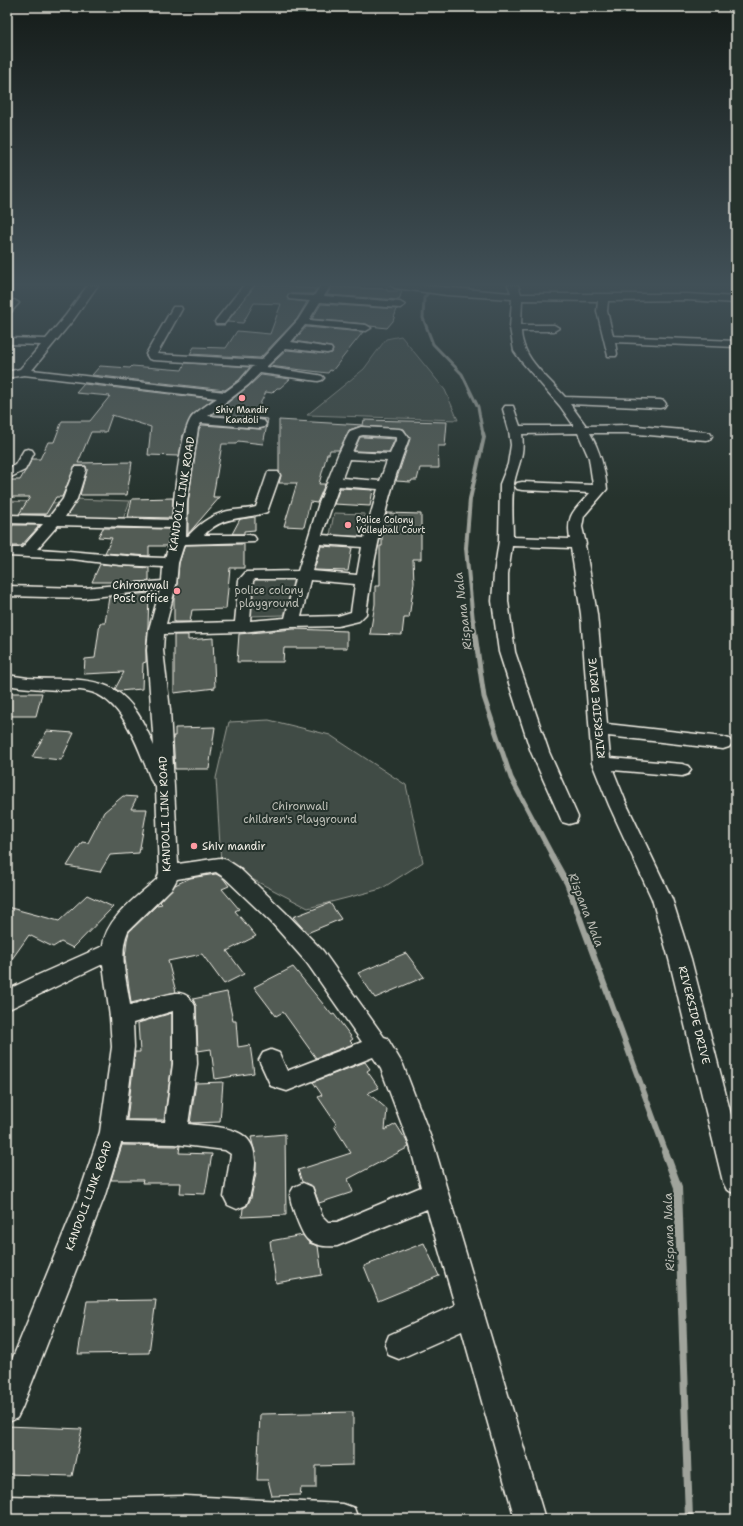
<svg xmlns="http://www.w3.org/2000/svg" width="743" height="1526" font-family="'Shantell Sans',sans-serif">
<rect width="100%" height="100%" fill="#26332d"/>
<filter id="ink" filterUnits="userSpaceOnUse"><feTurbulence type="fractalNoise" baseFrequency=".025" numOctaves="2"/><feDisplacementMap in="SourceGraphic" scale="8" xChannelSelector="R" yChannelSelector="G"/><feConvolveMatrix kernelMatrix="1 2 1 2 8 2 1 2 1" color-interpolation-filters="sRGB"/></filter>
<g filter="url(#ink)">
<g fill="#414b45" stroke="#9a9e96">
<polygon points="401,336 445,390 458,420 307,415 364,369 386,339"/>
<polygon points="74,499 130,501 123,519 65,517"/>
<polygon points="7,501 58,503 51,517 7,516"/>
<polygon points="334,513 365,514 361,536 330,535"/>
<polygon points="251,578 294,578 284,615 249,616"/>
<polygon points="269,720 330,735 406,785 423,862 381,889 308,908 221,863 216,778 229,722"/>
</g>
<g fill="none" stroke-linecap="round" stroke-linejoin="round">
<polyline stroke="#9fa39b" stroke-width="3" points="434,285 424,298 423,318 433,344 462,374 478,407 483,434"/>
<polyline stroke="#9fa39b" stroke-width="4" points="473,621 466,548 470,499 484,437 483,433"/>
<polyline stroke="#9fa39b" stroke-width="5" points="473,620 484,697 511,778 553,857"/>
<polyline stroke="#9fa39b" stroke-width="6" points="552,856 567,883 666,1153"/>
<polyline stroke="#9fa39b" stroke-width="8" points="665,1152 678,1187 689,1519"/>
</g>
<g fill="#525c55" stroke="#f4f1e8">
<polygon points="255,285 290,285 289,287 317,289 313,294 288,294 287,298 289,300 307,302 297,319 260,358 190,354 194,347 226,348 237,331 270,334 281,304 254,303 243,323 227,322"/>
<polygon points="331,287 387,289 387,291 402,291 399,300 327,295"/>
<polygon points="321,304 397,309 393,321 387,328 370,326 366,324 312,319"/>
<polygon points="306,327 363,332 332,371 330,370 328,373 269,366 287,350 327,354 332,353 333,349 331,347 294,341"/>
<polygon points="185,363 250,367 239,380 225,390 92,375 100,366 130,368 132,366 182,370"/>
<polygon points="261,375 290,379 280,388 277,388 272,393 266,392 259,406 247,417 268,419 267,424 265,420 260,419 212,415 249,386"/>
<polygon points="84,384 213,399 191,416 183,435 179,456 148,455 151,427 112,415 106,432 91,432 78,463 132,462 127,495 80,495 87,470 86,466 75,466 62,497 56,497 46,514 19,514 30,497 7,497 7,480 20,480 32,459 40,459 48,442 54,442 62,421 90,421 110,396 76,393"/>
<polygon points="279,420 363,425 364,420 447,422 445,446 438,446 439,468 420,468 417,480 412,480 411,482 396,481 410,439 404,429 361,426 349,430 339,450 330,450 329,454 327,454 319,484 325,484 317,503 310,502 304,527 284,526 297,483 279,483 281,476 279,471"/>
<polygon points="202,425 260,429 264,428 267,425 263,444 238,441 236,444 222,444 213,497 220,497 188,534 188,502 199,429"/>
<polygon points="360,437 363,437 395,439 389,452 354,451"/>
<polygon points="340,488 373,490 370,506 334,504"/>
<polygon points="173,498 172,518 128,517 132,499"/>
<polygon points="387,513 421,514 421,559 413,559 414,583 409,618 404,618 402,635 370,634 375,604 375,586 380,586 380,546 382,546 382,532"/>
<polygon points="255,517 255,530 244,531 244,534 232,534 240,519"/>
<polygon points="13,525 40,525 21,546 7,546 7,534"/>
<polygon points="103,528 171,529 167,546 149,546 149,556 105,553 112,538 98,537"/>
<polygon points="244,544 244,568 230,568 226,609 192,610 190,622 174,622 174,599 177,585 179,563 185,545"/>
<polygon points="321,546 352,548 348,571 314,570"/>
<polygon points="100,564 149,568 149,581 112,584 112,582 92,582"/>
<polygon points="149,593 148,626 146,650 146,662 143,663 142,689 119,691 115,689 124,672 84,674 85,659 95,658 100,623 105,623 109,597"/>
<polygon points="294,629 347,631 347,648 284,648 283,662 237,662 239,634"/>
<polygon points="174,635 188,635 188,640 213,638 215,688 174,693"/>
<polygon points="7,693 42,693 36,716 7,716"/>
<polygon points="215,727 209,769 175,769 173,736 175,736 175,728"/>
<polygon points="47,731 74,733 61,760 32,757"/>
<polygon points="123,796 137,797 131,809 147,809 139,853 110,855 100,872 67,866 82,842 88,843 104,812"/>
<polygon points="216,874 223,878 229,886 222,889 239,909 235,911 256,936 227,951 244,974 224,984 202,954 168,961 176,992 131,1003 125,958 127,940 129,932 157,905 162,904 160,902 175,885 190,878"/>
<polygon points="87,895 113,907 73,948 61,942 53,947 29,935 7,966 7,907 59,921"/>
<polygon points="330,903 341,919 307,933 293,917"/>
<polygon points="406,953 424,977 375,998 358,973"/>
<polygon points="293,967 332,1015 334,1014 353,1039 350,1041 353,1044 316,1058 283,1012 276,1016 254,987"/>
<polygon points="227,992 233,1021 236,1021 238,1047 250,1045 254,1073 215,1079 211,1049 198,1051 196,1006 193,999"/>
<polygon points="172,1013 172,1064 164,1120 127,1120 135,1052 140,1052 138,1023"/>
<polygon points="365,1062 370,1069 367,1071 379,1088 368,1093 387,1109 385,1130 396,1124 406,1140 409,1147 348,1179 353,1192 319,1203 313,1187 302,1182 298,1170 351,1153 334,1126 337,1125 318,1097 322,1095 313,1082"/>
<polygon points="223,1082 220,1122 190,1123 196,1083"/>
<polygon points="285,1134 286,1215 242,1217 243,1208 247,1206 251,1198 256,1173 256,1157 251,1137"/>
<polygon points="122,1145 175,1146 180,1146 179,1153 212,1154 205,1194 180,1193 181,1183 142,1183 143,1180 111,1180"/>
<polygon points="303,1235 309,1243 318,1246 322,1275 276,1283 270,1241"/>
<polygon points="424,1243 439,1276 378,1301 364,1266"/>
<polygon points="156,1300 149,1353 78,1354 87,1301"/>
<polygon points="353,1412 353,1465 316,1466 316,1488 301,1488 300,1495 272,1496 268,1480 257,1480 260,1414"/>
<polygon points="7,1426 82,1429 72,1476 7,1474"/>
</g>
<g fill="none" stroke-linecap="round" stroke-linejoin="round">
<defs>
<g id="minor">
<path d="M 88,285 L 98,285 L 74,319 L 32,370 L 225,392 L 240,381 L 252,367 L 255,366 L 153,360 L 149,359 L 146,354 L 173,307 L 181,307 L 182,309 L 157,354 L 261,360 L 298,320 L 310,301 L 289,299 L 288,297 L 289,295 L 314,296 L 321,285 L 331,285 L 324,296 L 400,302 L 405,305 L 400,308 L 320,302 L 309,320 L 366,325 L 371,328 L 366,331 L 305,325 L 291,342 L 331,348 L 332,350 L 331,352 L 327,353 L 286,348 L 266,367 L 318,375 L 322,376 L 324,378 L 322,380 L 318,381 L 260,373 L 248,385 L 208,416 L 260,420 L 264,421 L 266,424 L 264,427 L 260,428 L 201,423 L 198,428 L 187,502 L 186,536 L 188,536 C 202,521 214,513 234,510 C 241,509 249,509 256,507 L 268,472 L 278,472 L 280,475 L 267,512 C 241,521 225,514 204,535 L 249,535 L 254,536 L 256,539 L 254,542 L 184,544 L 178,563 L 176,585 L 166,624 L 235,622 L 239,580 L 246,572 L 298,571 L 319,503 L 338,455 L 350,431 L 361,427 L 399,429 L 403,430 L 409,438 C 387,495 374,553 366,614 L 359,621 L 338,626 L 292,627 L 242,632 L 164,634 L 163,650 L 170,710 L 178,864 L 220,858 L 227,860 L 239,868 L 285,912 L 323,951 L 384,1037 L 387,1038 L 403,1065 L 434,1146 L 545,1519 L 515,1519 L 462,1331 L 399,1359 L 389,1355 L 385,1345 L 389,1335 L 455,1305 L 427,1209 L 337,1246 C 327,1247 315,1246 307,1239 C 301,1233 290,1203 290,1195 C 290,1193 293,1189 294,1187 L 303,1183 L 312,1187 L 322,1216 L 328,1222 L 337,1222 L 421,1187 L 410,1146 L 381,1069 L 373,1057 L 287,1091 L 271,1086 L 259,1060 L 263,1053 L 271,1050 L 279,1053 L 287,1071 L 362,1042 L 307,963 L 271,922 L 225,878 L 216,872 L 177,879 L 172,888 L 128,931 C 118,953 127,982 130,1005 C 140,1003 170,992 179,993 C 187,994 192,999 195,1006 L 197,1064 L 188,1124 C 223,1128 262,1125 254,1173 C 252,1184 251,1195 246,1205 L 237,1209 L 228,1205 L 224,1197 L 231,1154 L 225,1150 L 175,1144 L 121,1143 L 104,1198 L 22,1408 L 17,1418 L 7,1423 L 7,1372 L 78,1198 L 100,1132 L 112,1047 L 110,1017 L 103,964 L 7,1010 L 7,990 L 38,975 L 103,946 C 105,919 137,897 157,879 L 159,873 L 156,787 L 152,782 C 139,751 124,698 87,691 C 78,689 68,690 59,690 C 41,689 24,688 7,685 L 7,675 C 14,676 21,677 28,678 C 54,680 91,676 113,689 C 134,701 145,725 154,746 L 147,650 L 149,629 L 160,590 L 84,598 L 7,596 L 7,586 L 84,588 L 162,581 L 163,567 L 120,565 L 72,559 L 7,556 L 7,548 L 22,548 L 43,524 L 7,523 L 7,515 L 50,516 L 63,499 L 74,470 L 75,467 L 85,467 L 86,470 L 77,499 L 65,517 L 173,520 C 173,500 181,430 192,417 C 198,410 209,404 217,398 L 24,375 L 7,378 L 7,372 L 20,369 L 41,345 L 7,344 L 7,338 L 46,339 L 66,315 ZM 363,435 L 395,437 L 397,438 L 390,454 L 352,452 L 359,436 ZM 349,459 L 387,461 L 380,481 L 342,478 ZM 339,486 L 378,489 L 364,538 L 322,535 ZM 58,525 L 173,528 L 171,540 L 165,558 C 122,557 80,551 37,549 ZM 320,544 L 362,547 L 357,575 L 312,571 ZM 255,579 L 295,579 L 285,618 L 250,621 L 253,581 ZM 310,580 L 355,584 L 351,612 L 338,616 L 301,617 ZM 173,1011 L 173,1064 L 165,1122 L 125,1121 L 134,1047 L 133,1023 Z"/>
<polygon points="244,285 254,285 224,324 216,324 215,322 216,320"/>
<path d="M 390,285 L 417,285 L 511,293 L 508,285 L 518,285 L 521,294 L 687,294 L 736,297 L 736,303 L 687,300 L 608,301 L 607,311 L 613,336 L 736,341 L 736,347 L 615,342 L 617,354 L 616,356 L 608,356 L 597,311 L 598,301 L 522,300 L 521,325 L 554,325 L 559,328 L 554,331 L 521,331 C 522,359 548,377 565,397 L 660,400 L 664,401 L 666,404 L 664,407 L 660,408 L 570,404 L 586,426 L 626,425 L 706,432 L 710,433 L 712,436 L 710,439 L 706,440 L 626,433 L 590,433 C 600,451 605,469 607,489 L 584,516 L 582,527 L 586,544 L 585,545 L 597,614 L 607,724 L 723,737 L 729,739 L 732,743 L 729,747 L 723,749 L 608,736 L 610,758 L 682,764 L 688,766 L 691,770 L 688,774 L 682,776 L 613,770 L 627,805 L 672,899 L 691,959 L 736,1134 L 736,1194 L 727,1190 L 723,1182 L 669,959 L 652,899 L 609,805 L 592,763 L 581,614 L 571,548 L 512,546 L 508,574 L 508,601 L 515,652 L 549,752 L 578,817 L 576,822 L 569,824 L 562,822 L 560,817 L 531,752 L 499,652 L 492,601 L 494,574 L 499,541 L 500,484 L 508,464 L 511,445 L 509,430 L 503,409 L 505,406 L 513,406 L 520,426 L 574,426 L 560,406 L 522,362 L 514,351 L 510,328 L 512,299 L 447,295 L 395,288 ZM 578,433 L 589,458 L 593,485 L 522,482 L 517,483 L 515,486 L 517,489 L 522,490 L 590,493 C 574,511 566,514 570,539 L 513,537 C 513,522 511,497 514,483 C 518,464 525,455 522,434 Z"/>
<polygon points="14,300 19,303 11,312 7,313 7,304"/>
<polygon points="28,449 32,450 34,453 25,470 7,479 7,469 15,465 24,450"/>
<polygon points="7,1496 86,1498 185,1496 343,1504 354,1508 358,1519 7,1519"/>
</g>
</defs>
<use href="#minor" stroke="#f4f1e8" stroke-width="3"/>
<use href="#minor" fill="#26332d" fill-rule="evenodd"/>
</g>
</g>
<linearGradient id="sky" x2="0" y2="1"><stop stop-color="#151c19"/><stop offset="0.57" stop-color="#415057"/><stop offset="1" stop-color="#415057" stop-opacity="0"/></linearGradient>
<rect width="743" height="499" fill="url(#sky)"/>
<g fill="#ff9aa2" stroke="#26332d" stroke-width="1.5">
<circle cx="242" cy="398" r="4"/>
<circle cx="348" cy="525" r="4"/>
<circle cx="177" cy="591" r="4"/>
<circle cx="194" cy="846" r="4"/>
</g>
<g text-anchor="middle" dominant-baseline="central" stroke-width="4" stroke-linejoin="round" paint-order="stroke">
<g font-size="9" fill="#f4f1e8" stroke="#26332d">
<text x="242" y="410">Shiv Mandir<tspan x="242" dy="10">Kandoli</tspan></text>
<text x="356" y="520" text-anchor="start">Police Colony<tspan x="356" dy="10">Volleyball Court</tspan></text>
</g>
<g font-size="11" fill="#f4f1e8" stroke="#26332d">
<text transform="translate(182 494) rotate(-81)">KANDOLI LINK ROAD</text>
<text transform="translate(597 708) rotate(-95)">RIVERSIDE DRIVE</text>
<text transform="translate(165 814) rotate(-92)">KANDOLI LINK ROAD</text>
<text transform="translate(694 1015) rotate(76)">RIVERSIDE DRIVE</text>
<text transform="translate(89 1196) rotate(-70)">KANDOLI LINK ROAD</text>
</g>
<g font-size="11" fill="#f4f1e8" stroke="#26332d" text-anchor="end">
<text x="169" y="585">Chironwali<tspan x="169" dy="13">Post office</tspan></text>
<text x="202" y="846" text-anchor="start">Shiv mandir</text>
</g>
<g font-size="11" fill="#bebfb7" stroke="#26332d">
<text x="269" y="590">police colony<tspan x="269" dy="13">playground</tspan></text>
<text x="300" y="806">Chironwali<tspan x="300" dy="13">children's Playground</tspan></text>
</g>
<g font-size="12" font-style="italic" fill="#bcbdb5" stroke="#26332d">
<text transform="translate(463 611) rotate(-97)">Rispana Nala</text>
<text transform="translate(586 910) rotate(69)">Rispana Nala</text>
<text transform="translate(669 1232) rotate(-92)">Rispana Nala</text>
</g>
</g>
<rect width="743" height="1526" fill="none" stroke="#26332d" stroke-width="24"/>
<rect x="12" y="12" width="719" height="1502" fill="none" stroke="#f4f1e8" stroke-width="1.5" filter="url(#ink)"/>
</svg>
